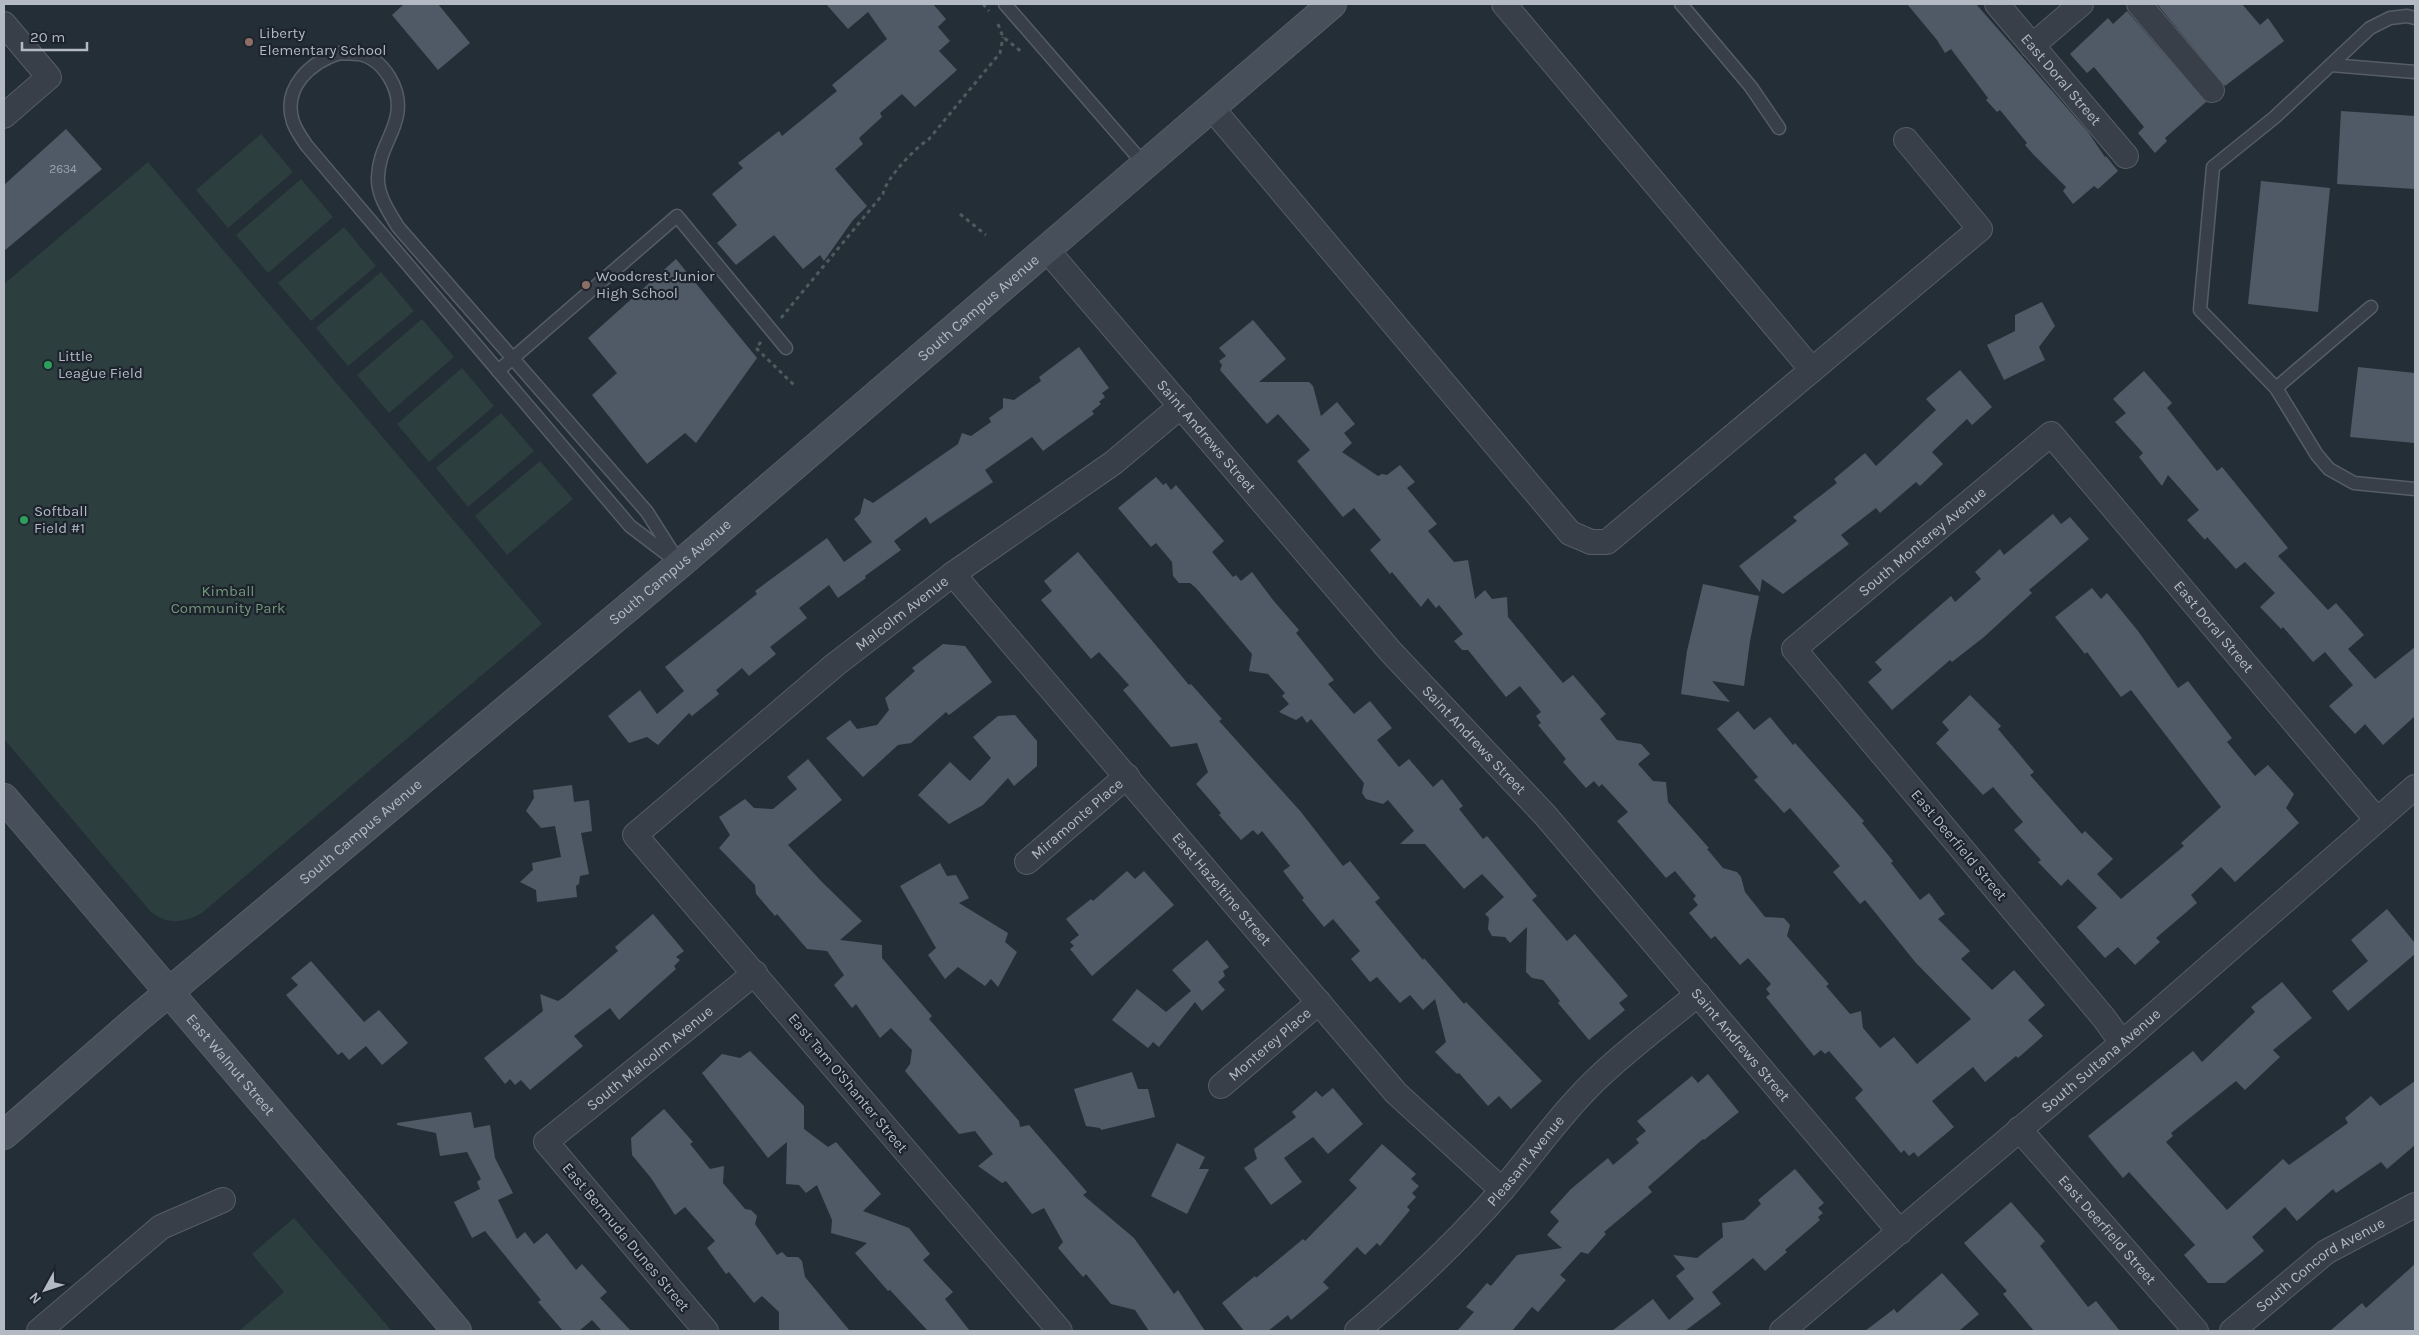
<svg xmlns="http://www.w3.org/2000/svg" width="2419" height="1335" font-family="Karla,sans-serif">
<rect width="100%" height="100%" fill="#242e37"/>
<g fill="#2c3e3d">
<polygon points="261,134 293,172 228,228 196,190"/>
<path d="M 148,162 L 542,624 L 202,913 C 183,923 168,925 151,912 L 4,739 L 4,284 Z"/>
<polygon points="301,179 333,217 268,273 236,235"/>
<polygon points="344,227 376,266 311,321 278,283"/>
<polygon points="381,272 414,311 348,366 316,328"/>
<polygon points="422,319 454,357 389,413 357,375"/>
<polygon points="462,368 494,406 429,462 397,424"/>
<polygon points="501,413 534,451 468,507 436,468"/>
<polygon points="540,461 573,499 507,555 475,516"/>
<polygon points="294,1218 392,1331 239,1331 284,1292 252,1254"/>
</g>
<g fill="#505a66">
<polygon points="404,4 438,4 470,43 438,70 392,15"/>
<polygon points="826,4 933,4 946,19 938,27 950,41 939,51 957,70 915,107 902,94 880,113 882,117 859,138 863,144 835,169 867,206 853,220 824,261 820,255 803,269 774,235 736,265 717,243 737,225 712,194 743,168 738,163 779,131 782,136 837,91 832,85 887,39 868,12 848,29"/>
<polygon points="1907,4 1976,4 2088,132 2105,157 2106,156 2118,171 2098,189 2094,186 2073,204 2063,191 2066,187 2033,154 2025,145 2027,143 2000,110 1997,112 1986,100 1988,98 1951,49 1945,53 1937,40"/>
<polygon points="2157,4 2242,4 2260,25 2268,18 2284,41 2225,86"/>
<polygon points="2127,11 2206,102 2165,138 2167,141 2155,153 2138,133 2144,127 2094,67 2087,73 2070,54 2108,18 2113,24"/>
<polygon points="2341,111 2415,116 2415,189 2337,184"/>
<polygon points="66,129 102,169 4,251 4,185"/>
<polygon points="2261,181 2330,188 2318,312 2248,304"/>
<polygon points="676,259 757,358 696,443 685,433 647,464 592,395 617,373 588,338"/>
<polygon points="2042,302 2055,326 2039,347 2045,360 2004,380 1987,345 2015,331 2015,315"/>
<polygon points="1253,320 1286,359 1259,382 1309,382 1313,386 1321,416 1337,402 1355,424 1344,433 1352,443 1342,452 1378,476 1382,474 1387,475 1400,465 1415,482 1407,488 1437,524 1428,531 1454,562 1468,560 1475,599 1485,590 1492,599 1507,597 1508,617 1563,683 1573,675 1606,714 1600,719 1617,740 1641,744 1650,754 1638,764 1653,781 1666,782 1668,802 1709,848 1707,849 1723,868 1737,872 1741,877 1745,892 1765,917 1784,918 1790,925 1787,936 1829,984 1826,986 1850,1014 1861,1011 1863,1028 1880,1048 1894,1037 1917,1064 1971,1019 1916,963 1865,900 1860,904 1833,872 1840,866 1790,808 1784,813 1754,780 1758,777 1717,729 1738,711 1754,730 1770,717 1793,745 1795,743 1864,821 1862,823 1893,861 1891,863 1920,900 1929,893 1945,914 1938,919 1970,951 1961,959 1992,990 2014,970 2045,1005 2028,1020 2043,1036 2018,1058 2016,1056 1985,1082 1973,1067 1932,1101 1954,1127 1918,1157 1914,1152 1909,1156 1904,1150 1901,1153 1855,1098 1863,1090 1829,1051 1825,1054 1821,1050 1814,1056 1766,997 1770,994 1766,989 1771,984 1748,958 1740,965 1715,936 1711,939 1689,913 1698,905 1693,899 1696,896 1675,871 1666,878 1617,821 1628,812 1602,784 1599,787 1594,781 1586,788 1563,762 1566,759 1538,725 1541,723 1536,716 1541,712 1520,686 1506,697 1468,650 1462,650 1454,641 1463,634 1439,605 1436,608 1428,598 1421,607 1392,572 1390,574 1370,550 1381,540 1354,508 1343,517 1297,461 1310,450 1278,414 1267,424 1220,370 1222,365 1219,361 1226,356 1219,348"/>
<polygon points="1079,347 1109,388 1102,393 1105,397 1099,402 1101,404 1092,411 1094,414 1043,451 1032,437 985,470 993,482 930,524 926,517 894,541 901,550 865,576 866,578 838,598 829,585 799,608 807,618 770,647 776,654 749,676 742,668 716,690 719,694 692,716 689,713 658,745 647,737 629,743 608,716 640,690 657,714 684,691 665,667 757,594 755,591 827,538 844,562 872,542 854,519 860,514 864,498 873,503 958,444 962,433 971,436 991,422 989,418 1003,408 1003,398 1014,400 1041,381 1039,377"/>
<polygon points="2358,367 2415,373 2415,443 2350,437"/>
<polygon points="1960,370 1992,407 1972,425 1967,419 1932,452 1943,464 1920,486 1916,482 1880,513 1876,508 1841,535 1849,544 1783,594 1762,579 1760,592 1739,566 1797,521 1793,517 1837,483 1834,479 1865,453 1876,466 1936,410 1926,399"/>
<polygon points="2144,371 2172,403 2167,408 2217,471 2222,467 2288,548 2278,556 2328,610 2336,603 2364,635 2348,649 2375,679 2415,647 2415,716 2383,745 2365,724 2355,734 2329,706 2353,685 2325,652 2313,662 2283,627 2281,629 2260,607 2275,593 2245,562 2236,569 2207,537 2205,540 2187,520 2199,510 2168,475 2162,486 2139,457 2143,453 2115,422 2126,413 2113,399"/>
<polygon points="1156,477 1163,485 1166,483 1171,490 1176,485 1224,541 1212,552 1233,577 1236,575 1241,581 1252,572 1273,600 1299,630 1296,633 1334,680 1328,684 1354,714 1370,701 1392,728 1377,740 1399,767 1409,759 1433,787 1442,779 1463,806 1459,809 1483,839 1487,836 1537,896 1532,900 1567,941 1575,934 1628,996 1619,1003 1625,1010 1589,1040 1558,1003 1560,1001 1543,980 1532,978 1526,972 1527,927 1510,943 1505,937 1492,936 1488,929 1489,918 1485,914 1504,897 1482,874 1464,889 1425,844 1400,844 1414,831 1388,800 1383,804 1366,799 1362,793 1364,783 1311,719 1307,723 1302,716 1296,720 1279,712 1289,704 1282,696 1285,693 1268,674 1249,671 1252,654 1196,588 1190,583 1179,583 1173,576 1172,562 1156,543 1151,547 1118,508"/>
<polygon points="2053,514 2061,524 2070,517 2089,539 2029,590 2032,593 1984,637 1952,662 1950,660 1892,710 1868,682 1882,670 1875,662 1951,596 1955,602 1981,579 1975,572 2000,549 2004,555"/>
<polygon points="1078,552 1189,685 1191,684 1222,719 1219,721 1301,812 1343,866 1350,861 1380,898 1375,902 1423,960 1424,958 1464,1004 1466,1002 1542,1081 1511,1109 1499,1096 1488,1106 1459,1073 1457,1074 1435,1052 1446,1042 1435,999 1423,1010 1410,995 1400,1003 1377,977 1370,982 1351,959 1360,951 1333,919 1324,927 1302,900 1304,898 1283,871 1290,866 1262,831 1258,835 1253,830 1241,840 1219,815 1221,813 1196,784 1208,772 1197,743 1171,747 1123,690 1129,685 1099,652 1091,659 1041,600 1052,591 1044,581"/>
<polygon points="1703,584 1759,596 1750,641 1744,686 1712,681 1730,702 1681,694 1687,651"/>
<polygon points="2092,588 2101,599 2107,593 2138,631 2178,688 2188,681 2232,738 2227,742 2255,776 2268,765 2294,794 2286,808 2299,823 2235,882 2221,867 2191,895 2197,903 2156,938 2160,942 2135,965 2118,947 2105,958 2077,927 2097,908 2068,879 2061,886 2038,862 2041,860 2014,830 2023,822 1993,787 1983,795 1936,743 1949,730 1942,722 1970,695 2001,726 1998,729 2034,772 2030,775 2082,834 2085,831 2113,859 2097,874 2121,899 2184,846 2181,843 2221,807 2131,690 2121,697 2087,652 2085,654 2055,617"/>
<polygon points="943,644 965,646 992,682 949,715 946,712 911,743 898,745 863,777 826,738 850,720 857,729 877,725 889,710 885,698 915,671 912,668"/>
<polygon points="1015,715 1037,741 1037,766 1014,786 1008,778 983,805 949,824 918,795 950,762 970,781 991,758 973,737 998,716"/>
<polygon points="808,759 842,800 788,845 821,881 862,921 840,940 882,945 882,958 932,1016 929,1019 1019,1121 1020,1127 1029,1125 1087,1192 1083,1195 1134,1238 1174,1294 1178,1290 1205,1331 1149,1331 1135,1310 1111,1304 1086,1274 1083,1277 1058,1248 1063,1242 1044,1208 1032,1214 1006,1181 1002,1183 978,1166 993,1154 975,1131 959,1134 905,1071 910,1064 912,1050 891,1028 880,1038 856,1004 852,1008 834,985 844,975 827,951 807,949 777,914 775,916 756,894 755,885 719,848 730,835 719,817 745,799 754,808 773,809 797,789 787,777"/>
<polygon points="572,785 574,802 589,800 592,831 581,833 589,874 580,876 579,884 576,886 577,897 537,902 536,890 520,882 533,870 532,863 561,857 555,826 541,828 526,811 534,798 533,790"/>
<polygon points="940,863 947,876 956,875 969,898 959,903 1008,933 1005,942 1017,952 998,987 991,979 985,986 958,967 945,979 928,955 936,948 900,886"/>
<polygon points="1127,871 1135,879 1144,871 1174,905 1092,976 1070,949 1074,946 1070,942 1079,935 1066,919 1091,899 1093,901"/>
<polygon points="2387,909 2415,943 2415,954 2348,1011 2332,991 2368,961 2351,940"/>
<polygon points="653,914 684,951 676,957 680,960 674,966 676,969 619,1020 610,1008 574,1036 583,1046 530,1090 521,1080 515,1085 510,1079 505,1084 484,1058 543,1011 540,994 558,1001 564,997 618,951 615,947"/>
<polygon points="1207,940 1229,967 1223,971 1225,976 1218,982 1225,990 1202,1011 1195,1002 1159,1047 1153,1042 1148,1048 1112,1020 1137,989 1166,1012 1191,991 1172,970"/>
<polygon points="311,961 364,1022 379,1010 408,1043 382,1065 366,1046 349,1060 342,1052 338,1055 286,995 298,985 291,978"/>
<polygon points="2282,982 2312,1018 2273,1050 2280,1057 2245,1090 2236,1081 2171,1133 2173,1136 2166,1142 2227,1210 2283,1159 2289,1165 2348,1123 2345,1118 2371,1096 2380,1106 2415,1081 2415,1145 2387,1169 2381,1162 2336,1193 2333,1189 2297,1221 2285,1207 2252,1237 2264,1251 2225,1283 2208,1283 2184,1255 2195,1245 2129,1172 2123,1178 2088,1136 2193,1051 2202,1062 2255,1012 2251,1007"/>
<polygon points="750,1051 804,1106 804,1129 828,1147 836,1142 881,1194 863,1211 909,1228 930,1254 923,1260 953,1292 945,1299 970,1331 928,1331 890,1290 888,1291 855,1253 867,1243 831,1233 832,1220 817,1185 806,1193 799,1185 786,1184 787,1142 768,1158 702,1073 722,1054 740,1058"/>
<polygon points="1132,1072 1138,1089 1148,1089 1155,1117 1101,1130 1100,1128 1086,1126 1074,1089"/>
<polygon points="1708,1074 1739,1112 1704,1140 1703,1139 1648,1187 1652,1192 1604,1232 1606,1234 1588,1254 1581,1252 1560,1275 1566,1280 1538,1312 1532,1307 1512,1331 1457,1331 1474,1312 1466,1307 1487,1283 1491,1286 1517,1255 1562,1248 1547,1235 1559,1221 1550,1212 1571,1189 1608,1158 1613,1165 1639,1143 1636,1139 1646,1131 1637,1121 1692,1076 1698,1083"/>
<polygon points="1333,1088 1363,1124 1328,1154 1313,1137 1284,1158 1302,1182 1271,1205 1244,1168 1257,1159 1254,1149 1296,1117 1292,1112 1316,1091 1322,1097"/>
<polygon points="664,1109 693,1142 690,1144 710,1169 724,1166 723,1183 745,1209 751,1210 757,1216 755,1224 777,1255 782,1252 787,1257 798,1257 802,1261 805,1277 850,1331 779,1331 779,1312 762,1296 754,1303 729,1272 726,1274 707,1248 715,1241 685,1207 675,1215 651,1178 632,1155 631,1138"/>
<polygon points="471,1112 474,1128 490,1125 495,1158 513,1193 498,1200 517,1239 525,1232 534,1244 547,1233 576,1270 582,1264 607,1292 600,1298 631,1331 602,1331 592,1320 579,1331 563,1331 538,1302 541,1300 485,1231 472,1238 454,1202 480,1189 477,1182 481,1179 467,1152 440,1156 436,1133 397,1125 397,1123"/>
<polygon points="1177,1143 1205,1157 1199,1169 1209,1169 1187,1214 1151,1196"/>
<polygon points="1382,1144 1416,1174 1411,1179 1419,1186 1412,1193 1416,1197 1407,1207 1410,1210 1380,1246 1377,1243 1365,1255 1357,1247 1323,1282 1329,1288 1291,1320 1288,1315 1268,1331 1244,1331 1222,1303 1255,1276 1256,1278 1303,1239 1305,1241 1357,1188 1349,1180"/>
<polygon points="1795,1169 1824,1203 1818,1208 1823,1213 1818,1217 1820,1220 1785,1250 1787,1252 1765,1271 1753,1258 1712,1292 1721,1304 1685,1331 1612,1331 1653,1299 1669,1320 1694,1299 1676,1276 1685,1269 1673,1255 1697,1258 1723,1237 1722,1223 1744,1220 1761,1204 1758,1200"/>
<polygon points="2011,1202 2045,1241 2040,1246 2088,1307 2096,1301 2120,1331 2034,1331 2003,1294 2007,1291 1964,1243"/>
<polygon points="2415,1264 2415,1331 2330,1331 2362,1303 2366,1308"/>
<polygon points="1942,1273 1979,1314 1959,1331 1865,1331 1894,1309 1897,1313"/>
</g>
<g fill="none" stroke-linecap="round" stroke-linejoin="round">
<defs>
<g id="lane">
<polyline points="1005,4 1144,164"/>
<polyline points="1681,4 1751,87 1779,128"/>
<polyline points="2415,18 2407,16 2390,18 2370,28 2275,117 2213,167 2200,310 2276,388 2317,455 2329,469 2354,483 2415,489"/>
<path d="M 340,53 C 346,54 353,53 359,54 C 384,59 402,90 397,115 C 393,137 379,150 378,177 C 377,195 389,212 398,227 L 647,512 L 680,564 L 630,526 L 307,146 C 302,139 296,130 293,122 C 282,88 310,62 340,53 Z"/>
<polyline points="2331,65 2415,72"/>
<polyline points="498,371 677,216 786,348"/>
<polyline points="2276,388 2371,307"/>
</g>
<g id="street">
<polyline points="1504,4 1812,370"/>
<path id="s1" d="M 1997,4 L 2126,156"/>
<polyline points="2139,4 2212,90"/>
<polyline points="4,24 49,77 4,116"/>
<polyline points="2032,46 2081,4"/>
<polyline points="1211,107 1570,533 1591,542 1607,542 1980,229 1906,140"/>
<path id="s2" d="M 1047,250 L 1391,652 L 1545,815 L 1900,1232"/>
<path id="s3" d="M 953,574 L 1396,1093 L 1502,1190"/>
<path id="s4" d="M 1027,862 L 1127,776"/>
<path id="s5" d="M 2122,1043 L 2104,1018 L 1794,649 L 2051,434 L 2377,820"/>
<path id="s6" d="M 1221,1086 L 1319,1002"/>
<path id="s7" d="M 2019,1129 L 2196,1331"/>
<polyline points="39,1331 161,1227 223,1200"/>
<path id="s8" d="M 706,1331 L 546,1142 L 755,973"/>
<path id="s9" d="M 1060,1331 L 635,835 L 836,664 L 953,574 L 1113,463 L 1181,406"/>
<path id="s10" d="M 1357,1331 C 1409,1287 1459,1240 1503,1189 C 1536,1150 1565,1108 1602,1074 C 1632,1046 1666,1021 1698,994"/>
<path id="s11" d="M 1782,1331 L 2122,1043 L 2415,787"/>
<path id="s12" d="M 2232,1331 L 2326,1252 L 2415,1205"/>
</g>
<g id="secondary">
<path id="s13" d="M 4,798 L 457,1331"/>
<path id="s14" d="M 4,1135 L 138,1018 L 680,564 L 1332,4"/>
</g>
</defs>
<use href="#lane" stroke="#565d66" stroke-width="15"/>
<use href="#street" stroke="#565d66" stroke-width="26"/>
<use href="#secondary" stroke="#565d66" stroke-width="30"/>
<g stroke="#4b5c5c" stroke-width="3" stroke-dasharray="4 4" stroke-linecap="butt">
<polyline points="983,4 989,11"/>
<polyline points="998,24 1003,37 1023,53"/>
<polyline points="960,214 986,235"/>
<path d="M 781,318 L 883,194 C 886,178 915,148 929,139 L 1000,53 L 1003,37"/>
<polyline points="761,342 756,348 795,386"/>
</g>
<use href="#lane" stroke="#383f48" stroke-width="12"/>
<use href="#street" stroke="#383f48" stroke-width="24"/>
<use href="#secondary" stroke="#464f5a" stroke-width="28"/>
</g>
<g fill="#8d6e63" stroke="#1d242d" stroke-width="2">
<circle cx="249" cy="42" r="5"/>
<circle cx="586" cy="285" r="5"/>
</g>
<g fill="#2e9e5b" stroke="#1d242d" stroke-width="2">
<circle cx="48" cy="365" r="5"/>
<circle cx="24" cy="520" r="5"/>
</g>
<g text-anchor="middle" dominant-baseline="central" stroke-width="4.5" stroke-linejoin="round" paint-order="stroke">
<g font-size="12" fill="#9aa2ac">
<text x="63" y="169">2634</text>
</g>
<g font-size="15" fill="#b3bac4" stroke="#1d242d" text-anchor="start">
<text x="259" y="33">Liberty<tspan x="259" dy="17">Elementary School</tspan></text>
<text x="596" y="276">Woodcrest Junior<tspan x="596" dy="17">High School</tspan></text>
<text x="58" y="356">Little<tspan x="58" dy="17">League Field</tspan></text>
<text x="34" y="511">Softball<tspan x="34" dy="17">Field #1</tspan></text>
</g>
<g font-size="15" fill="#b3bac4" stroke="#1d242d">
<text stroke="none"><textPath href="#s1" startOffset="99">East Doral Street</textPath></text>
<text stroke="none"><textPath href="#s14" startOffset="1278">South Campus Avenue</textPath></text>
<text stroke="none"><textPath href="#s2" startOffset="245">Saint Andrews Street</textPath></text>
<text stroke="none"><textPath href="#s5" startOffset="680">South Monterey Avenue</textPath></text>
<text stroke="none"><textPath href="#s14" startOffset="872">South Campus Avenue</textPath></text>
<text stroke="none"><textPath href="#s9" startOffset="1000">Malcolm Avenue</textPath></text>
<text stroke="none"><textPath href="#s5" startOffset="1100">East Doral Street</textPath></text>
<text stroke="none"><textPath href="#s2" startOffset="650">Saint Andrews Street</textPath></text>
<text stroke="none"><textPath href="#s4" startOffset="66">Miramonte Place</textPath></text>
<text stroke="none"><textPath href="#s14" startOffset="468">South Campus Avenue</textPath></text>
<text transform="translate(1959 845) rotate(50)">East Deerfield Street</text>
<text stroke="none"><textPath href="#s3" startOffset="414">East Hazeltine Street</textPath></text>
<text stroke="none"><textPath href="#s6" startOffset="64">Monterey Place</textPath></text>
<text stroke="none"><textPath href="#s2" startOffset="1055">Saint Andrews Street</textPath></text>
<text stroke="none"><textPath href="#s8" startOffset="381">South Malcolm Avenue</textPath></text>
<text stroke="none"><textPath href="#s11" startOffset="418">South Sultana Avenue</textPath></text>
<text stroke="none"><textPath href="#s13" startOffset="350">East Walnut Street</textPath></text>
<text transform="translate(848 1083) rotate(50)">East Tam O'Shanter Street</text>
<text stroke="none"><textPath href="#s10" startOffset="240">Pleasant Avenue</textPath></text>
<text stroke="none"><textPath href="#s7" startOffset="134">East Deerfield Street</textPath></text>
<text transform="translate(626 1237) rotate(50)">East Bermuda Dunes Street</text>
<text stroke="none"><textPath href="#s12" startOffset="111">South Concord Avenue</textPath></text>
</g>
<g font-size="15" fill="#739779" stroke="#1d242d">
<text x="228" y="591">Kimball<tspan x="228" dy="17">Community Park</tspan></text>
</g>
</g>
<rect width="2419" height="1335" fill="none" stroke="#b3bac4" stroke-width="10"/>
<g transform="translate(45 1290) rotate(230)" stroke="#1d242d" stroke-width="4" paint-order="stroke">
<path d="M0-4L9 19L0 12L-9 19Z" fill="#b3bac4"/>
<text y="-8" font-size="14" font-weight="bold" text-anchor="middle" fill="#b3bac4">N</text>
</g>
<path d="M22 42v8h65v-8" fill="none" stroke="#b3bac4" stroke-width="2.5"/>
<text x="30" y="42" font-size="15" fill="#b3bac4" stroke="#1d242d" stroke-width="4" paint-order="stroke">20 m</text>
</svg>
